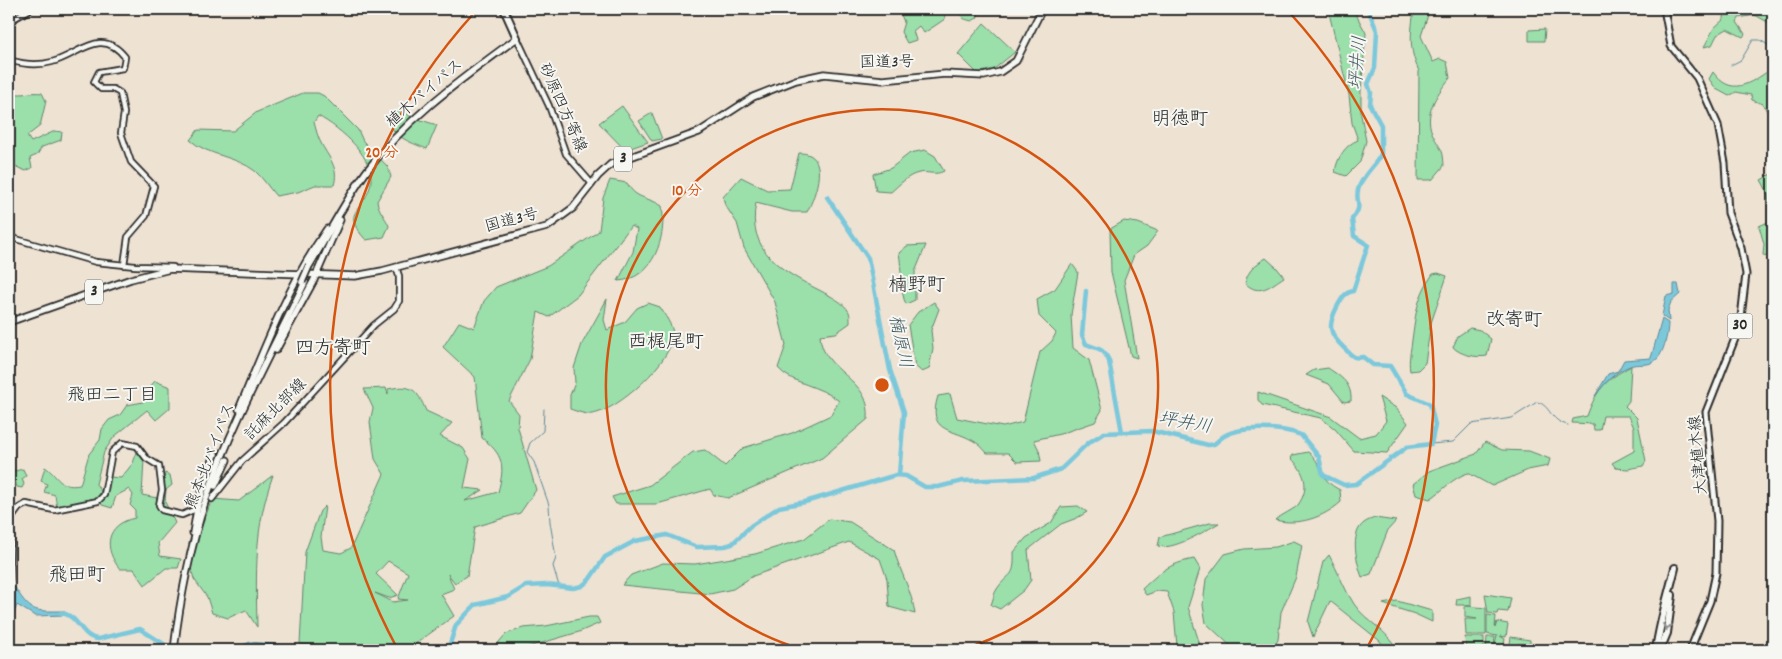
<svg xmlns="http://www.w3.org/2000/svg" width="1782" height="659" font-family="Dekko,'Klee One',sans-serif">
<rect width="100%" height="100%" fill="#eee2d3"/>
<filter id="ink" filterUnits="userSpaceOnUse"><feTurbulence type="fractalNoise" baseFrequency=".02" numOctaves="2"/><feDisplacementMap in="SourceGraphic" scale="10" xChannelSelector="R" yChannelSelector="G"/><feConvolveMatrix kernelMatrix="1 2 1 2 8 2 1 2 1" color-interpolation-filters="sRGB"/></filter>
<g filter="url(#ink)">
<g fill="#9bdfab" stroke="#63856b" fill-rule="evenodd">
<polygon points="901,9 944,9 945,19 924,33 919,26 913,31 916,40 907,43 901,32 904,22 899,10"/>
<path d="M 960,9 L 981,9 L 977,18 L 972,21 C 963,19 960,18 960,9 Z"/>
<path d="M 1328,9 L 1353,9 L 1366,33 L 1361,91 L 1361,115 L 1366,141 L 1360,162 L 1346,176 L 1335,172 C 1337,158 1345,145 1358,140 L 1352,123 L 1349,95 Z"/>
<path d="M 1414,9 L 1430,9 L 1421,36 L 1433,62 L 1440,59 L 1447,62 L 1450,78 C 1436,95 1422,115 1434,137 C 1442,152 1443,148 1444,166 L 1432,180 L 1418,180 L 1419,71 C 1408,48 1411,33 1414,9 Z"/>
<polygon points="1725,9 1773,9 1773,25 1755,15 1739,18 1737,22 1745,34 1743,37 1727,29 1717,35 1712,45 1704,47 1714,28 1724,19"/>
<polygon points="984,23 1015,52 994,69 977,73 958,54"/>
<polygon points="1545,29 1544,41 1529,41 1529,30"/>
<path d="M 1770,70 L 1773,71 L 1773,117 L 1769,115 L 1763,104 L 1752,100 L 1751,95 L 1736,92 L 1729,96 L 1716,89 L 1709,79 L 1713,72 C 1731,97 1749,84 1770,70 Z"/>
<path d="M 9,92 C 21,97 29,91 42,93 L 46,101 L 40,126 L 27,136 L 31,142 L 55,131 L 62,132 L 61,140 L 42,147 L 37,155 L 30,158 L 32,168 L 26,171 L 9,164 Z"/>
<path d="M 303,93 L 318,93 L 324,96 L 358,130 L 363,141 L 388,167 L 391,177 L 377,201 C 379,212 385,216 389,226 L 384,237 L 366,240 C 340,212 362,213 370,187 C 378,159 340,128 318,116 L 314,122 C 316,130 318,138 322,145 C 330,159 339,169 334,185 L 315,185 L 298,192 L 276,196 C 269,188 263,178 255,171 C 236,156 208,156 190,140 L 198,130 L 233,131 L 257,112 Z"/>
<polygon points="622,106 648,142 625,150 599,123"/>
<path d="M 403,111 L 411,117 L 437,125 L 427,149 C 410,142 385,135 390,113 Z"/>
<polygon points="652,113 662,139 652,141 639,121"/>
<path d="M 925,150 L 935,156 L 944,171 C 935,176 928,171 919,173 C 908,175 899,185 891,192 L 876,191 L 873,174 L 891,168 L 910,153 Z"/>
<path d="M 799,153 C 831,152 816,195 807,212 L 792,212 L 756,203 C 746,251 783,272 821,291 C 830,296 844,302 849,312 C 850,314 850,320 850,323 L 836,333 L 820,335 C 821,373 872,377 868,419 L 822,458 L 728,498 L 714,495 L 710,489 L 657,504 L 616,504 L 612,497 L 650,485 L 693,452 L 705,450 L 725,466 L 743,448 L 792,433 L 831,415 L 839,401 C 820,385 791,384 778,368 L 786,345 L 775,302 L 744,248 L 737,223 L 725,205 L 723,197 L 741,177 L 767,190 L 790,189 Z"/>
<path d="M 1773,173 L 1773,257 L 1763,255 L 1764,244 L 1759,226 L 1768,222 C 1770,205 1770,194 1761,180 Z"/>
<path d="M 610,180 L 627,183 C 636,200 647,196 662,206 C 667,236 654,279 618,281 L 633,252 L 637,229 L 631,226 L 578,295 L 549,317 L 538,312 L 530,359 L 509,401 L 519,414 L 518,428 L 536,490 L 520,513 L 475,527 L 467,576 L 455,583 L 448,574 L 454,589 L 441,594 L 454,616 L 407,650 L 374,650 L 300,644 L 305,552 L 320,511 L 325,506 L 321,537 L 323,550 L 341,553 L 351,548 L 384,474 L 375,459 L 370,422 L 373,408 L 364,389 L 386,388 L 388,394 L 388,389 C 412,384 417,389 426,411 L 452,423 L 440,436 L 463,448 L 470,459 L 464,488 L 483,490 L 465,501 L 498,492 C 505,466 504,455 482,438 L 475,377 L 443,347 L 459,322 L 474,328 L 484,301 L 496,287 L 548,266 L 599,231 L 603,198 ZM 388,561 L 408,573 L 398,599 L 408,600 L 393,602 L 375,593 L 389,598 L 398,595 L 376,574 Z"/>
<polygon points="1124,221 1138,223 1158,231 1147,246 1134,255 1124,280 1137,358 1131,356 1111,272 1110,229"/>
<path d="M 926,245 L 915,272 L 915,300 L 906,304 C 900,294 902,267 899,253 L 907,246 Z"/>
<path d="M 1266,258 L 1277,268 L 1284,277 C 1270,286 1259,297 1245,283 C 1248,270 1256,264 1266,258 Z"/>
<path d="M 1072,264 L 1078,272 L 1071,315 L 1073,348 L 1089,360 L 1102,410 L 1095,422 L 1060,434 L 1034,440 L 1039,450 L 1041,461 L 1017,462 L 1008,453 L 987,453 C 983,448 978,443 972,440 C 950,428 927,432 938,396 L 950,394 L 957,418 L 1003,427 L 1023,422 L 1040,352 L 1052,341 L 1056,333 L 1039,316 L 1037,299 L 1055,289 Z"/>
<path d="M 1438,273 L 1447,276 L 1431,323 L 1425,363 L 1418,370 L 1410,371 C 1408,359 1411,351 1412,340 C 1416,312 1417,297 1433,274 Z"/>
<path d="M 607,299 L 604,320 L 607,330 L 625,322 L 637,308 L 648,303 L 660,307 C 664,314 673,326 673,334 C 673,361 618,411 592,414 C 586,415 576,411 570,409 L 570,395 L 575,383 L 574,368 L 582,344 Z"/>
<polygon points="934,302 939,309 931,330 933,348 929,369 922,372 915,366 908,325 918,312"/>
<path d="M 1470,328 L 1480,330 L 1491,339 L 1487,356 C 1477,358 1460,355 1453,347 L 1458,336 Z"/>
<path d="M 1631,366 L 1629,401 L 1625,406 L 1637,418 L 1646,461 L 1643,466 L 1628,469 L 1616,468 L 1612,463 L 1634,451 L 1634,428 L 1629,416 L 1603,416 L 1600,430 L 1594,430 L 1593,424 L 1572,423 L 1573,419 L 1587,416 C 1597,388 1606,380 1631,366 Z"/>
<path d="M 1328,368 C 1341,377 1352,383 1351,401 L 1344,402 L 1329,384 L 1306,375 L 1314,370 Z"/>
<path d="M 155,381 L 170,387 L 170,408 L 156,420 L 147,410 L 114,437 L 104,452 L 96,484 L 101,491 L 97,499 L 57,508 L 55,495 L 44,492 L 47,484 L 41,481 L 45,467 C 58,475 58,489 80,485 L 89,454 L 100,440 L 102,429 L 109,420 L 120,415 L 127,405 L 143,402 L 148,389 Z"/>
<polygon points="1258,392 1331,417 1359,438 1376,434 1386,421 1379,397 1396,408 1408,423 1387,453 1354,451 1335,429 1321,418 1262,405 1258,400"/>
<path d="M 1485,442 L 1502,450 L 1529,451 L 1550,459 L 1548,466 L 1528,470 L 1492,486 L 1468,473 C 1452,478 1444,490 1430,499 L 1416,495 L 1413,484 L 1429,471 L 1476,454 Z"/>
<path d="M 137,452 L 144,460 L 142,495 L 157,498 L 162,495 L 165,473 L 170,475 L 172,485 L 166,490 L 165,502 L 175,523 L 158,543 L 160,556 L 181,559 L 178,568 L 166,568 L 145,585 L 134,569 L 120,569 C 103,549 105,524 135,518 L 135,510 L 130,505 L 133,495 L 129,489 L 116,496 L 112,508 L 102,505 L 101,502 L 106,495 L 110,477 L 121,478 L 133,463 Z"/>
<path d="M 1308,452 C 1325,465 1317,479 1340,490 L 1341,502 C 1323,518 1298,526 1275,520 C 1280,516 1296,508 1298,505 C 1311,487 1304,471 1291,458 L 1293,455 Z"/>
<polygon points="13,469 15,471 23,469 26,476 22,479 24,484 22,488 17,487 15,480 9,479 9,473"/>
<path d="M 273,475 C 254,528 256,572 257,627 L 246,610 L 228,618 L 212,613 L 207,597 L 194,579 L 189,561 L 212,499 L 239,501 Z"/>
<path d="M 1078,506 L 1087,512 L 1077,518 L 1061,524 L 1028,550 L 1031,580 L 1024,590 L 1000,609 L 991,605 C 993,600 994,593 997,589 C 1009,571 1015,580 1014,552 L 1026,538 L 1051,523 L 1061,507 Z"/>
<path d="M 1375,518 L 1396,521 L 1388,530 L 1371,574 L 1362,577 C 1357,563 1349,534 1364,523 C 1366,521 1372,519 1375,518 Z"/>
<path d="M 829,519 L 850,522 L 894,550 C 900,572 912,591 915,614 L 889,607 L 887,579 L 880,559 L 849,542 L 753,576 L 733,589 L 710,594 L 622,585 L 631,575 L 663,563 L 695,564 L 726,559 L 755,554 L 804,539 Z"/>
<path d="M 1210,523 L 1219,523 C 1205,531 1173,551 1158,546 L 1160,537 Z"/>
<polygon points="1294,541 1302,545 1296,577 1281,612 1278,640 1272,650 1235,650 1206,623 1203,605 1206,579 1225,554 1244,549 1276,547"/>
<path d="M 1329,555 C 1338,571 1344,589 1354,604 C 1366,622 1388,630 1397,650 L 1386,650 L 1380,641 L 1330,601 L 1313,637 L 1308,622 L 1323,562 Z"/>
<path d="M 1194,559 L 1200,569 L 1188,607 L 1201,648 L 1177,646 L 1174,612 L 1167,592 L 1157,591 L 1146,595 L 1142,589 C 1160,572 1168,564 1194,559 Z"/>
<polygon points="1485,594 1511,598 1508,612 1498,611 1497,614 1488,613"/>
<polygon points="1471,596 1471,605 1466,606 1486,608 1486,635 1466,635 1465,619 1477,619 1465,617 1465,605 1456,605 1457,599"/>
<polygon points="1397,601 1432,611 1432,622 1415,614 1383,604"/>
<polygon points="1487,615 1496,616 1495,628 1497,622 1508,624 1506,637 1500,636 1505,639 1503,650 1486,650 1487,637 1495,637 1494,649 1497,636 1487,634"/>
<polygon points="589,617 597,617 600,623 579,632 518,650 492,650 506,634 523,628 546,626"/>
<polygon points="1465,637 1484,637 1484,650 1466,650"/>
<polygon points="1511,637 1530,640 1530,645 1518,644 1529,646 1529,650 1509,650"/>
</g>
<g fill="#7cc8db" stroke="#5c8995">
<polygon points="1674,284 1678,284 1680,294 1671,302 1668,310 1669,321 1662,316 1666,296 1674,294"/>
<path d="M 1662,319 L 1668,323 C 1668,333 1664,357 1653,362 C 1647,366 1637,363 1630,366 C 1614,372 1605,383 1595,396 L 1608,374 L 1618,371 L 1624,360 L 1651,358 Z"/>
<path d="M 9,583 L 13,585 C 32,613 31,611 64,611 L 65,615 L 35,616 L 17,605 L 9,626 L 9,617 L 14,600 L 9,592 Z"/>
<polygon points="250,642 283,645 284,650 242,650 243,645"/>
</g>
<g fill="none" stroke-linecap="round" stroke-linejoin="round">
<g stroke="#5c8995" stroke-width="1">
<polyline points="1731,65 1741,60 1753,40 1760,40 1773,48"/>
<polyline points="544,409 543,431 530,443 527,452 534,462 549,505 550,522 556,558 553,566 559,586"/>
<path d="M 1431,444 L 1453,442 L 1471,424 L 1512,418 L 1537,402 C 1551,405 1549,421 1568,425"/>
</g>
<g stroke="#7cc8db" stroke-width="4.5">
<polyline points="827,197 868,258 890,370 904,412 899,475"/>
<path d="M 1086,291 L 1082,335 L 1086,344 C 1097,349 1103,347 1109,361 L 1122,432"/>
<path d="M 61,613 C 79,615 81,638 98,639 L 140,629 L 173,650"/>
<path d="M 448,650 L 456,625 L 475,605 L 508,597 L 526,586 L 547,585 L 573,588 L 582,586 L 589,580 L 605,557 L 635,541 L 667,535 L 697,547 L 725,546 L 732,544 L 752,525 L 779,507 L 805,502 L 896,475 L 906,476 L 925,487 L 938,487 L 963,481 L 1034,478 L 1061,469 L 1088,443 L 1104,433 L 1152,431 L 1208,445 C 1217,445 1217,440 1224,436 C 1242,425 1283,428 1301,435 L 1319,457 L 1323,475 L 1344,485 L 1356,484 L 1407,447 L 1431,444 L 1435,425 L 1430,404 L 1407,394 L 1390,366 L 1373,365 L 1363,357 C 1352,359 1352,355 1344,348 C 1328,333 1328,325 1337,307 C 1342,298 1344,293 1353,291 L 1368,245 L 1354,236 L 1352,219 C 1364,205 1355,203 1358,190 C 1363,173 1375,167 1381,154 L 1381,125 L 1370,105 L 1371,93 L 1368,84 L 1375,68 L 1377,31 L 1368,9"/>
</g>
<defs>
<g id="secondary">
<polyline points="517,38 549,106 566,154 592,184"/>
<path d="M 9,60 C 22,64 38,66 52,62 C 79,55 101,26 125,57 L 123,68 L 99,72 L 94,82 L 101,89 L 113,89 L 120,93 L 124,113 L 121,133 L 131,162 L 154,186 L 146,216 L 128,237 L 124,265"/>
<polyline points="9,237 96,262 135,266 173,267"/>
<polyline points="212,499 242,461 284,423 374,325 394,309 399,301 399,276 396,267"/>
<polyline points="9,579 11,519 19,508 26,504 54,510 98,501 104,495 112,452 122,443 137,446 146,458 159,466 162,490 159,505 162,510 182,515 196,509"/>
</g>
<g id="primary">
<polyline points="1664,9 1671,46 1697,78 1718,125 1725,163 1728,213 1741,248 1746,274 1740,326 1706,412 1717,521 1716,573 1710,601 1690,650"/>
<polyline points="9,21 30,9"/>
</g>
<g id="trunk">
<path d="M 309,266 C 328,235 345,201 366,172 C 407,117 463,78 517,38"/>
<polyline points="9,322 131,279 170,269 355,276 382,271 547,227 573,208 598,176 611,164 699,132 753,97 796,80 824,74 883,80 945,74 984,76 1000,72 1016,61 1042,9"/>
<polyline points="276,350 314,280 340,220"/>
<path d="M 239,409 C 265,347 288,285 327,229"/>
<polyline points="215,486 227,460"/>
<polyline points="193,533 198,504 215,454"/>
<path d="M 174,650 C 180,599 190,548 206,499 C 232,423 271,353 305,282"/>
</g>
<g id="motorway">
<polyline points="504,9 517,38"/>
<path d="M 1656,650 C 1660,622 1668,596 1675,568"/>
<polyline points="1660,650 1667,633 1672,595"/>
</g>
</defs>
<use href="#secondary" stroke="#2b2b2b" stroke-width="8"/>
<use href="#primary" stroke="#2b2b2b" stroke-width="9"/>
<use href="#trunk" stroke="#2b2b2b" stroke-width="9"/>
<use href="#motorway" stroke="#2b2b2b" stroke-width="10"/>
<use href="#secondary" stroke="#f6f6f2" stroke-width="4.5"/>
<use href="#primary" stroke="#f6f6f2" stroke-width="5"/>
<use href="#trunk" stroke="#f6f6f2" stroke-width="5.5"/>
<use href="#motorway" stroke="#f6f6f2" stroke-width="6"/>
<defs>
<polyline id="rail" points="9,13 19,9"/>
</defs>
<use href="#rail" stroke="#2b2b2b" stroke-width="3"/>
<use href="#rail" stroke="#f6f6f2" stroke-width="1" stroke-dasharray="4" stroke-linecap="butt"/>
<defs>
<polyline id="trunk-bridge" points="302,282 309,266"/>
</defs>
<use href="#trunk-bridge" stroke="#2b2b2b" stroke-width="9" stroke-linecap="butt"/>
<use href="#trunk-bridge" stroke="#f6f6f2" stroke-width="5.5"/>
</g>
<defs><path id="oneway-chevron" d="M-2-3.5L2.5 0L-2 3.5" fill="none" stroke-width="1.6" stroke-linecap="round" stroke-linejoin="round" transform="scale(1.25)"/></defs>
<use stroke="#90908e" href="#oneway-chevron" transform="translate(1667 627) rotate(99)"/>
</g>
<g fill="none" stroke="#d5540f" stroke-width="2.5">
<path d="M804 650A276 276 0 1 1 960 650"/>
<path d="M397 648A552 552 0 0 1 475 12M1289 12A552 552 0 0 1 1367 648"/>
</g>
<g text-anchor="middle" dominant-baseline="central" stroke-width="4" stroke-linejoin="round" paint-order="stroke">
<g fill="#f6f6f2" stroke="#686867" stroke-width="1">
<rect x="614" y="146.5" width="18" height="25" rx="4"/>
<rect x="85" y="279.5" width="18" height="25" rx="4"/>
<rect x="1727.5" y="313.5" width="25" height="25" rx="4"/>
</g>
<g font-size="15" font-weight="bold" fill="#2b2b2b">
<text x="623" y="159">3</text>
<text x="94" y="292">3</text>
<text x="1740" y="326">30</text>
</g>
<g font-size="16" fill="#2b2b2b" stroke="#f6f6f2">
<text transform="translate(887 63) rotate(-1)">国道3号</text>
<text transform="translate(425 94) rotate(-41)">植木バイパス</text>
<text transform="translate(562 108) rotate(66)">砂原四方寄線</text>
<text transform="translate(512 221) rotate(-15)">国道3号</text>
<text transform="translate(276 410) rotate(-45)">託麻北部線</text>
<text transform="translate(1699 455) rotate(-95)">大津植木線</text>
<text transform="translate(211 456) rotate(-69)">熊本北バイパス</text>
</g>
<g font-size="18" font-style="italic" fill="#435a60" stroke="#f6f6f2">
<text transform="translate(1359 63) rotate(-85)">坪井川</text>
<text transform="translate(899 342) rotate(78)">楠原川</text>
<text transform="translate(1185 424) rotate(10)">坪井川</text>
</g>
<g font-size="18" fill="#2b2b2b" stroke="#f6f6f2">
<text x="112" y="396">飛田二丁目</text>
</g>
<g font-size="19" fill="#2b2b2b" stroke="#f6f6f2">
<text x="1180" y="120">明徳町</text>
<text x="917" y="286">楠野町</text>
<text x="1514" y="321">改寄町</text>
<text x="666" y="343">西梶尾町</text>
<text x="333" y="349">四方寄町</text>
<text x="77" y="576">飛田町</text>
</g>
</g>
<circle cx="882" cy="385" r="8" fill="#d5540f" stroke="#f6f6f2" stroke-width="2.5"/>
<g font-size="15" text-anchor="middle" font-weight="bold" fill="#d5540f" stroke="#f6f6f2" stroke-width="4" stroke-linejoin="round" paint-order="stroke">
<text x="382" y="157">20 分</text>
<text x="687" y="195">10 分</text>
</g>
<rect width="1782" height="659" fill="none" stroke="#f6f6f2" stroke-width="30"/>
<rect x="15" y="15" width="1752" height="629" fill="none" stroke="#2b2b2b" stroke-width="2" filter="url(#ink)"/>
</svg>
